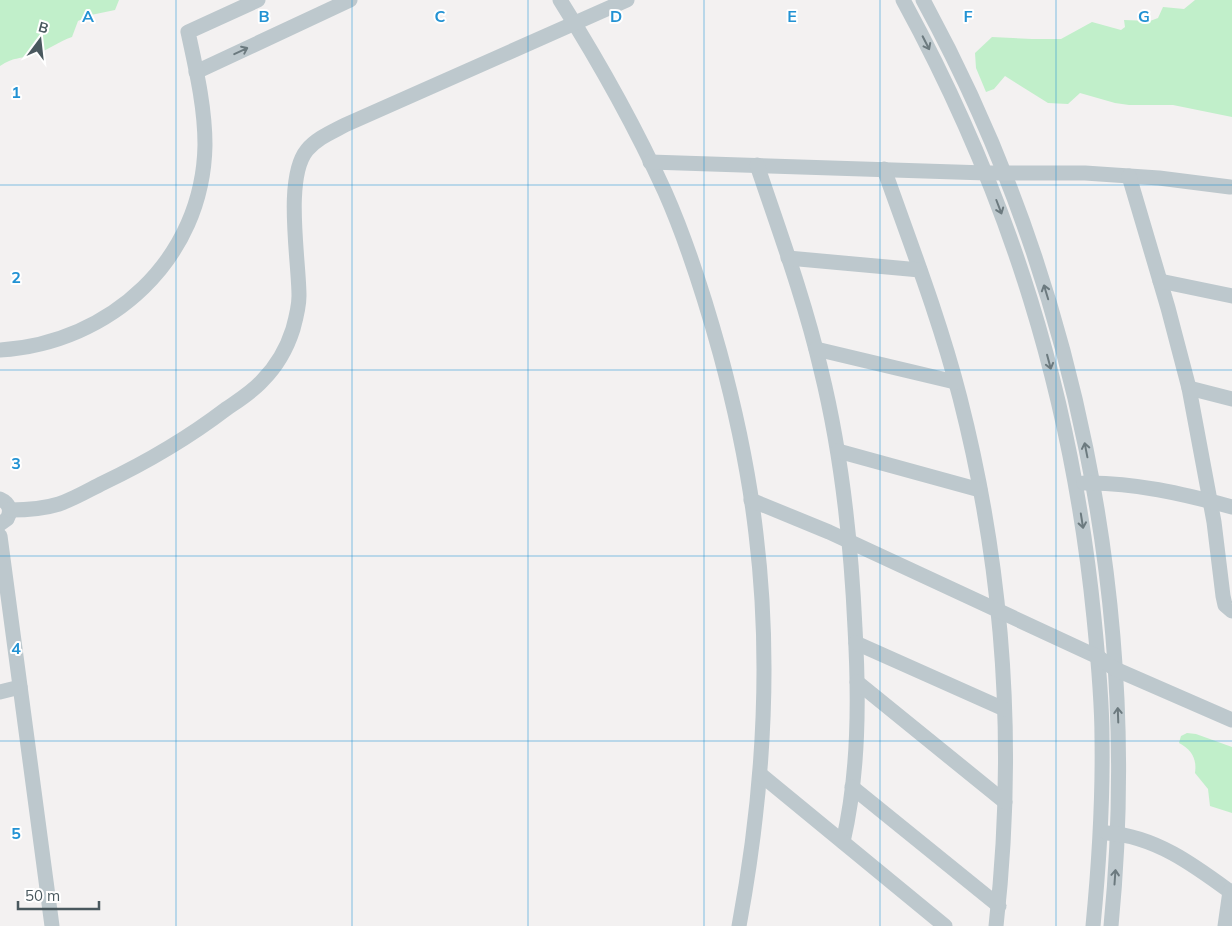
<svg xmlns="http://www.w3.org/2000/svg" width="1232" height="926" font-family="Mulish,sans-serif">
<rect width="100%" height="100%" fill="#f3f1f1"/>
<g fill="#c1efca">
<path d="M 0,0 L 119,0 L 115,10 L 91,15 L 78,21 L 72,37 C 59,41 47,51 34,55 C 19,59 14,57 0,66 Z"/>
<polygon points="1195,0 1232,0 1232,117 1173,105 1129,105 1115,103 1080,93 1068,104 1048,103 1005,76 994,89 986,92 976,68 975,53 992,37 1032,39 1061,39 1092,22 1121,30 1125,27 1124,20 1150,21 1158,18 1163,7 1184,9"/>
<path d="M 1187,733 L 1196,734 L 1232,747 L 1232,813 L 1210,806 L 1208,789 L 1195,773 C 1197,759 1192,750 1179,743 L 1181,736 Z"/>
</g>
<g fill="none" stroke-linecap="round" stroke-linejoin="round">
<g stroke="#bdc8cd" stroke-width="15">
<path d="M 560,0 C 599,62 635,126 665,192 C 688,244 705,299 720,353 C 736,412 749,473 756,534 C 772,665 763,797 739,926"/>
<path d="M 903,0 C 1010,196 1072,396 1094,618 C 1098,658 1102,698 1102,738 C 1103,801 1099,864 1093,926"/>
<path d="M 923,0 C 1076,280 1142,608 1111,926"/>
<polyline points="196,72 350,0"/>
<polyline points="650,162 986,173 1085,173 1159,178 1230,187"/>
<path d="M 757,165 C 780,233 805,301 821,370 C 842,455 851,541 855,628 C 859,699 859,773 843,842"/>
<path d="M 884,169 C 911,245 940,320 960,398 C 1004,570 1016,749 996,926"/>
<polyline points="1129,176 1168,308 1189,388 1214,522 1223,596 1225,605 1232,611"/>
<polyline points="788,258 920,270"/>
<polyline points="1160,281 1232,296"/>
<polyline points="816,349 955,382"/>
<path d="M 0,350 C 111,343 203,259 205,145 C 205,107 196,69 188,32 L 258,0"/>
<polyline points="1189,388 1232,399"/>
<polyline points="838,451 980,490"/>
<path d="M 1084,483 C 1133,482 1184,494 1232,507"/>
<path d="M 0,499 C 9,503 12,510 7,519 L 0,524"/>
<polyline points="751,500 829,532 1098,657 1115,669 1232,720"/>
<path d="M 10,510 C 26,510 43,509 59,504 C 74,499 89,490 103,483 C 147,462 188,438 226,409 C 239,400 252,392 262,381 C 276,367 287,348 293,329 C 296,318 299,307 299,296 C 299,260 284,178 307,150 C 317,138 332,132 345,125 L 627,0"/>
<polyline points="0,536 52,926"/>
<polyline points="856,643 1004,709"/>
<polyline points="857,682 1005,802"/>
<polyline points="0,692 20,687"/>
<polyline points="760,774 945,926"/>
<polyline points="852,787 999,906"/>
<path d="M 1107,833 C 1155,836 1194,865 1232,893"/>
<polyline points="1225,926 1230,891"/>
</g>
</g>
<defs><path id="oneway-shaft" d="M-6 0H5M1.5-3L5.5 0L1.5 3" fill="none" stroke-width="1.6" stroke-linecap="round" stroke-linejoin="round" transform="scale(1.25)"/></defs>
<g stroke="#6c7a7f">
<use href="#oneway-shaft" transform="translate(926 43) rotate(63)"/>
<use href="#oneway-shaft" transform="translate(241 51) rotate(-25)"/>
<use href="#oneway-shaft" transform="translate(999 207) rotate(69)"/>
<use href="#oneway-shaft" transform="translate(1046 292) rotate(-107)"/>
<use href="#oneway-shaft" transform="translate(1049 362) rotate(75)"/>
<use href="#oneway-shaft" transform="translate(1086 450) rotate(-101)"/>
<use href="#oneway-shaft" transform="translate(1082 521) rotate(81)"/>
<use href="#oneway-shaft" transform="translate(1118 715) rotate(-92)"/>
<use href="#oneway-shaft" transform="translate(1115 877) rotate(-86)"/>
</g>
<path fill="none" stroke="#2292d3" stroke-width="1" stroke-opacity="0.55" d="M 176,0 L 176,926M 352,0 L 352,926M 528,0 L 528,926M 704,0 L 704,926M 880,0 L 880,926M 1056,0 L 1056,926M 0,185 L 1232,185M 0,370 L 1232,370M 0,556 L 1232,556M 0,741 L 1232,741"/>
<g font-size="16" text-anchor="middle" font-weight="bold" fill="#2292d3" stroke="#fff" stroke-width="4" stroke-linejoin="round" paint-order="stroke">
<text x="88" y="22">A</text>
<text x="264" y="22">B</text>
<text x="440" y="22">C</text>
<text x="616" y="22">D</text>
<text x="792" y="22">E</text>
<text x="968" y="22">F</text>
<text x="1144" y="22">G</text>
<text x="16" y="98">1</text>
<text x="16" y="283">2</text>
<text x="16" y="469">3</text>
<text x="16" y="654">4</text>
<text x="16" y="839">5</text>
</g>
<g transform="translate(40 40) rotate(15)" stroke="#ffffff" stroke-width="4" paint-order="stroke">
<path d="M0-4L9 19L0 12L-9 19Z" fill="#49585e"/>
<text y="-8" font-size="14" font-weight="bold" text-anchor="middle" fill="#49585e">B</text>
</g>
<path d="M18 901v8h81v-8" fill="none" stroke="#49585e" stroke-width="2.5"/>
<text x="25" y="901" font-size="15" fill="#49585e" stroke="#ffffff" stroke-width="4" paint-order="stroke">50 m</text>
</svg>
